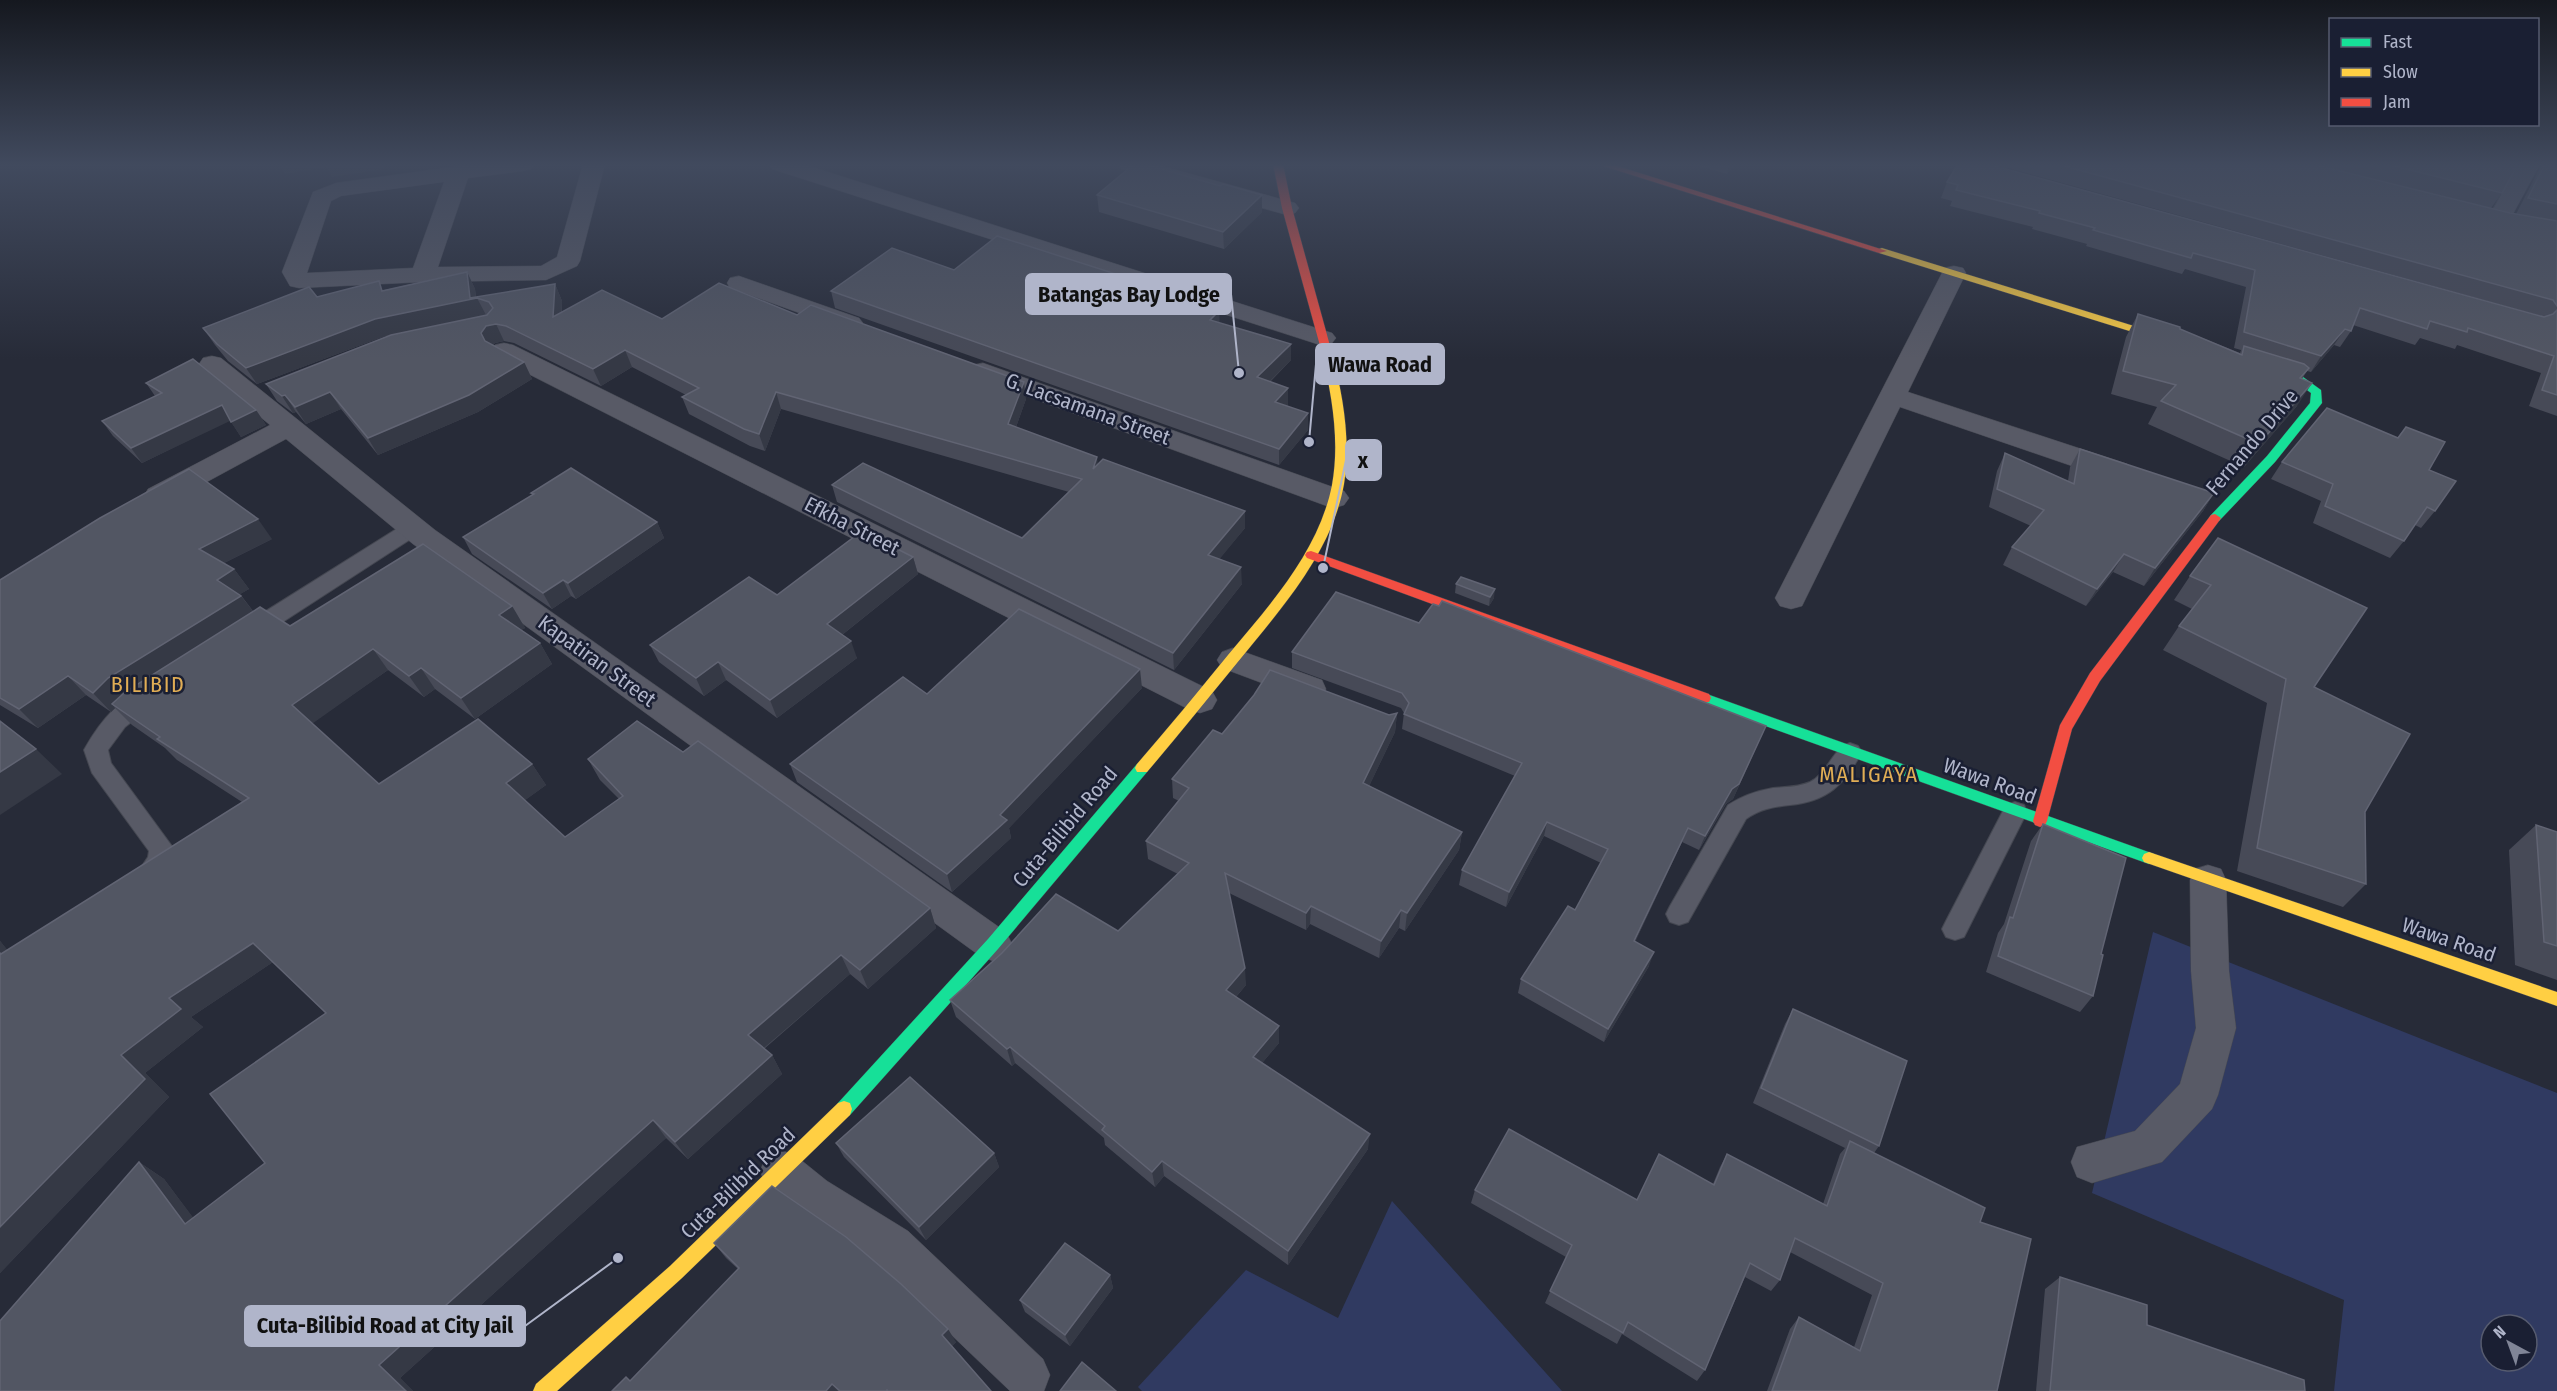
<svg xmlns="http://www.w3.org/2000/svg" width="2557" height="1391" font-family="'Fira Sans Condensed',sans-serif">
<rect width="100%" height="100%" fill="#272b38"/>
<g fill="#303a61" fill-rule="evenodd">
<path d="M 2153,932 L 2557,1093 L 2557,1391 L 2334,1391 L 2344,1300 L 2092,1193 ZM 2491,1325 L 2527,1325 L 2527,1361 L 2491,1361 Z"/>
<polygon points="1392,1201 1562,1391 1142,1391 1138,1387 1246,1270 1338,1318"/>
</g>
<g fill="none" stroke-linecap="round" stroke-linejoin="round">
<defs>
<g id="lane">
<polygon points="413,521 420,523 423,528 420,533 258,638 250,640 242,638 239,632 242,626 406,523"/>
<path d="M 146,689 L 154,692 L 157,698 L 154,704 L 125,727 L 108,750 L 111,763 L 174,849 C 171,868 159,893 137,885 L 134,878 L 148,857 L 149,851 L 92,773 L 84,750 C 98,725 118,698 146,689 Z"/>
<path d="M 1850,743 L 1858,746 L 1862,752 C 1844,785 1828,801 1790,805 C 1773,807 1760,809 1746,819 L 1688,922 L 1679,925 L 1670,922 L 1666,914 L 1670,906 L 1728,805 C 1742,796 1756,791 1773,788 C 1785,787 1799,787 1810,782 C 1828,773 1832,749 1850,743 Z"/>
<polygon points="2015,802 2024,805 2027,812 1964,937 1955,940 1946,937 1942,929 1946,921 2006,805"/>
</g>
<g id="street">
<path d="M 474,164 L 534,164 L 531,169 L 523,171 L 468,178 L 438,267 L 541,266 L 557,257 L 583,164 L 605,164 L 580,261 L 577,266 L 546,280 L 423,282 L 299,288 L 290,286 L 282,272 L 313,192 L 336,183 ZM 444,182 L 413,268 L 307,273 L 331,201 L 341,196 Z"/>
<polygon points="769,164 803,164 1332,333 1336,338 1332,343 1323,346 1314,343 772,169"/>
<polygon points="1118,164 1155,164 1295,203 1299,208 1295,213 1287,215 1121,169"/>
<polygon points="2518,164 2540,164 2507,225 2499,227 2491,225 2487,220"/>
<polygon points="1954,266 1963,268 1966,273 1908,392 2127,464 2131,471 2127,478 2117,480 2107,478 1900,407 1802,606 1791,609 1780,606 1775,598 1942,273 1945,268"/>
<polygon points="739,276 859,318 863,323 859,328 850,331 841,328 730,288 727,283 730,278"/>
<polygon points="504,343 513,345 1212,691 1217,700 1212,709 1200,713 1188,709 495,357 491,351 495,345"/>
<polygon points="212,356 221,358 435,530 1006,932 1012,944 1006,956 993,961 980,956 413,544 286,439 168,503 158,506 148,503 144,496 148,489 270,425 203,370 199,364 203,358"/>
<polygon points="983,363 1344,491 1349,498 1344,505 1334,508 1324,505 974,377 970,371 974,365"/>
<polygon points="1233,648 1322,680 1326,689 1322,698 1310,701 1222,668 1217,660 1222,652"/>
<polygon points="2208,865 2221,869 2226,880 2229,971 2236,1028 2218,1095 2212,1109 2162,1162 2092,1183 2077,1177 2071,1162 2077,1147 2135,1131 2180,1084 2196,1028 2191,971 2190,880 2195,869"/>
<polygon points="781,1150 796,1156 827,1181 908,1231 1043,1359 1050,1375 1044,1391 1010,1391 876,1263 797,1211 766,1186 760,1171 766,1156"/>
</g>
<g id="fast">
<polygon points="2267,367 2303,377 2321,390 2322,403 2275,462 2219,521 2211,521 2209,518 2211,515 2267,456 2310,403 2311,393 2295,381 2263,372 2262,370"/>
<polygon points="1704,693 2154,854 2156,858 2154,862 2149,864 1699,702 1697,698 1699,694"/>
<polygon points="1142,762 1147,764 1149,768 1147,772 998,949 850,1115 844,1117 838,1115 836,1109 838,1103 988,939 1137,764"/>
</g>
<g id="slow">
<polygon points="1882,248 2176,339 2177,341 2176,343 2168,343 1879,253 1879,249"/>
<path d="M 1327,350 L 1332,353 C 1343,396 1351,440 1344,484 C 1332,553 1280,610 1237,663 C 1207,699 1178,736 1147,772 L 1137,772 L 1135,768 L 1137,764 C 1168,728 1198,692 1228,655 C 1270,605 1319,551 1332,485 C 1340,441 1332,396 1322,353 Z"/>
<polygon points="2149,852 2557,992 2557,1006 2144,862 2142,858 2144,854"/>
<polygon points="844,1101 850,1103 852,1109 850,1115 682,1278 557,1391 533,1391 536,1384 670,1266 838,1103"/>
</g>
<g id="jam">
<polygon points="1273,164 1283,164 1292,208 1332,353 1331,355 1323,355 1322,353 1282,208"/>
<polygon points="1597,164 1611,164 1887,251 1879,253"/>
<polygon points="2215,514 2221,518 2219,521 2100,681 2072,729 2047,821 2045,825 2040,827 2035,825 2033,821 2060,725 2090,673 2211,515"/>
<polygon points="1311,551 1709,694 1711,698 1709,702 1699,702 1307,558 1305,555 1307,552"/>
</g>
</defs>
<use href="#lane" stroke="#444751" stroke-width="2"/>
<use href="#street" stroke="#444751" stroke-width="1"/>
<use href="#fast" stroke="#444751" stroke-width="1"/>
<use href="#slow" stroke="#444751" stroke-width="1"/>
<use href="#jam" stroke="#444751" stroke-width="1"/>
<use href="#lane" fill="#585a66" fill-rule="evenodd"/>
<use href="#street" fill="#585a66" fill-rule="evenodd"/>
<use href="#fast" fill="#16e098" fill-rule="evenodd"/>
<use href="#slow" fill="#ffcf43" fill-rule="evenodd"/>
<use href="#jam" fill="#f24e42" fill-rule="evenodd"/>
</g>
<g fill="#474a57">
<polygon points="1692,164 1734,164 1727,174"/>
<polygon points="1994,164 2312,164 2516,214 2542,164 2557,164 2557,416 2529,406 2541,373 2457,345 2455,349 2420,338 2415,345 2353,325 2351,331 2340,347 2334,345 2311,372 2307,371 2302,379 2297,406 2244,467 2148,424 2157,407 2111,394 2126,337 2138,314 2180,329 2240,353 2241,350 2234,348 2246,287 2185,269 2182,274 2086,246 2087,244 2032,229 2033,227 1950,206 1952,201 1941,198 1947,182 2541,316"/>
<polygon points="2314,164 2518,164 2502,193 2491,208"/>
<polygon points="1097,195 1262,212 1224,249 1099,212"/>
<polygon points="954,270 1172,295 1220,323 1291,344 1291,360 1270,382 1288,405 1287,406 1308,430 1279,465 835,308 831,291"/>
<polygon points="467,272 475,289 476,297 555,284 562,301 562,313 662,319 797,315 1026,399 1016,427 1098,464 1245,511 1245,528 1219,559 1242,584 1174,670 837,502 832,485 1022,538 1069,492 781,409 765,451 750,446 689,414 682,397 686,395 632,367 601,386 514,343 504,341 495,343 493,345 524,362 532,379 478,412 378,455 341,409 306,424 296,412 293,413 277,401 266,384 487,315 486,315 385,336 257,384 228,361 215,345 203,328 317,297 384,290"/>
<polygon points="146,383 256,410 266,425 241,437 230,420 142,463 113,436 102,421 155,396"/>
<polygon points="2406,427 2429,470 2435,511 2421,528 2415,525 2404,541 2390,558 2313,523 2321,501 2271,479 2282,462 2397,438"/>
<polygon points="2080,449 2214,493 2203,511 2144,586 2113,572 2086,606 2003,565 2012,547 2031,526 1989,507 1997,471 2005,453 2068,481 2070,467"/>
<polygon points="531,493 657,522 664,538 576,599 571,596 552,609 472,554 463,537 533,495"/>
<polygon points="2218,538 2314,687 2365,812 2366,884 2343,907 2237,871 2267,703 2163,650 2179,626 2192,609 2174,600 2190,576"/>
<polygon points="272,539 224,563 234,569 249,589 240,594 253,611 290,626 512,606 525,628 521,630 540,643 552,664 475,719 435,689 424,697 388,670 312,723 379,784 532,764 546,785 525,800 565,837 619,799 600,780 588,759 683,752 930,908 936,928 868,989 850,974 764,1049 772,1055 782,1074 688,1159 666,1138 400,1378 413,1391 0,1391 139,1162 164,1179 193,1218 265,1163 326,1013 273,962 191,1017 203,1027 145,1073 169,1097 0,1273 0,941 7,950 242,802 177,760 165,748 132,725 115,708 111,712 86,695 38,728 0,705 0,580"/>
<polygon points="913,557 918,574 842,635 857,658 777,718 726,680 704,696 659,662 650,645 777,595"/>
<polygon points="1456,584 1494,598 1489,606 1455,593"/>
<polygon points="1419,623 1766,726 1733,799 1726,804 1699,850 1682,842 1635,942 1649,966 1604,1042 1518,993 1521,979 1575,910 1601,863 1544,836 1506,907 1459,885 1462,870 1515,776 1402,729 1404,713 1401,708 1292,668 1292,652"/>
<polygon points="1142,688 1009,828 1011,838 952,892 797,782 790,764 927,694"/>
<polygon points="1397,713 1395,732 1369,786 1462,832 1459,850 1405,931 1399,928 1379,958 1310,924 1306,930 1229,893 1246,985 1236,997 1279,1043 1262,1063 1368,1149 1288,1265 1164,1176 1155,1187 1105,1145 1104,1138 1015,1063 1012,1066 956,1017 950,1000 1118,931 1178,874 1148,859 1146,841 1179,801 1173,798 1172,779 1222,734 1389,715"/>
<polygon points="2043,824 2101,954 2093,996 2080,1012 1986,972 1998,933 2004,924 2031,841"/>
<polygon points="2536,825 2557,832 2557,980 2515,965 2509,850"/>
<polygon points="1793,1009 1879,1146 1874,1153 1980,1222 1997,1391 1767,1391 1790,1329 1799,1317 1854,1347 1872,1295 1790,1252 1780,1280 1771,1291 1745,1277 1705,1370 1697,1381 1622,1334 1617,1344 1545,1303 1566,1257 1471,1203 1475,1190 1637,1200 1713,1184 1720,1167 1727,1154 1823,1204 1840,1154 1845,1148 1753,1103 1785,1024"/>
<polygon points="836,1143 994,1153 999,1167 926,1240 844,1157"/>
<polygon points="714,1243 956,1342 952,1346 991,1391 612,1391 631,1381 738,1269 726,1258"/>
<polygon points="1110,1275 1113,1288 1070,1346 1025,1312 1020,1300"/>
<polygon points="2060,1277 2147,1325 2305,1391 2036,1391 2045,1289"/>
</g>
<g fill="#353945">
<polygon points="279,164 385,164 385,169 332,177 327,167 285,174"/>
<polygon points="1729,164 1734,164 1727,174"/>
<polygon points="1262,195 1262,212 1224,249 1223,232"/>
<polygon points="467,272 475,289 476,298 477,298 486,315 385,336 257,384 246,368 375,319 470,298"/>
<polygon points="555,284 562,301 561,334 553,317"/>
<polygon points="1219,311 1220,328 1210,320"/>
<polygon points="496,324 504,341 495,343 489,350 481,333 486,326"/>
<polygon points="2345,329 2334,345 2311,372 2321,356"/>
<polygon points="1291,344 1291,360 1257,394 1257,377"/>
<polygon points="625,350 632,367 601,386 593,369"/>
<polygon points="524,362 532,379 478,412 378,455 368,438"/>
<polygon points="1024,382 1026,399 1011,441 1008,424"/>
<polygon points="2312,383 2297,406 2244,467 2259,444"/>
<polygon points="1288,388 1288,405 1275,419 1275,402"/>
<polygon points="330,392 341,409 306,424 295,407"/>
<polygon points="776,392 781,409 765,451 759,434"/>
<polygon points="285,395 296,412 293,413 282,396"/>
<polygon points="222,405 232,420 142,463 131,448"/>
<polygon points="256,410 266,425 241,437 231,422"/>
<polygon points="1308,413 1308,430 1279,465 1279,449"/>
<polygon points="1097,457 1099,474 1093,469"/>
<polygon points="2214,493 2203,511 2144,586 2155,568"/>
<polygon points="1245,511 1245,528 1209,572 1208,555"/>
<polygon points="258,519 272,539 214,568 199,549"/>
<polygon points="657,522 664,538 576,599 568,583"/>
<polygon points="2124,554 2113,572 2086,606 2097,589"/>
<polygon points="913,557 918,574 833,642 827,624"/>
<polygon points="1241,567 1242,584 1174,670 1173,653"/>
<polygon points="234,569 249,589 232,599 217,580"/>
<polygon points="563,580 571,596 552,609 543,593"/>
<polygon points="1495,589 1494,598 1489,606 1490,597"/>
<polygon points="241,596 256,615 112,704 115,708 111,712 93,693 108,678"/>
<polygon points="512,606 525,628 512,636 499,615"/>
<polygon points="851,641 857,658 777,718 770,700"/>
<polygon points="540,643 552,664 475,719 461,698"/>
<polygon points="373,649 388,670 309,726 292,705"/>
<polygon points="718,662 726,680 704,696 696,678"/>
<polygon points="421,668 435,689 424,697 409,676"/>
<polygon points="1140,669 1142,688 1009,828 1011,838 952,892 947,874 1000,815"/>
<polygon points="68,676 86,695 38,728 19,709"/>
<polygon points="1397,713 1395,732 1362,801 1363,783"/>
<polygon points="1766,726 1733,799 1726,804 1699,850 1705,836"/>
<polygon points="36,749 62,774 0,815 0,772"/>
<polygon points="532,764 546,785 520,804 506,783"/>
<polygon points="1547,822 1544,836 1506,907 1509,892"/>
<polygon points="1688,828 1682,842 1629,955 1634,941"/>
<polygon points="1462,832 1459,850 1405,931 1407,913"/>
<polygon points="1311,906 1310,924 1306,930 1306,913"/>
<polygon points="930,908 936,928 868,989 860,970"/>
<polygon points="1401,910 1399,928 1379,958 1381,941"/>
<polygon points="0,941 1,942 26,973 0,953"/>
<polygon points="253,943 273,962 191,1017 203,1027 145,1073 169,1097 0,1273 0,1227 121,1055 169,998"/>
<polygon points="1654,952 1649,966 1604,1042 1608,1029"/>
<polygon points="841,955 850,974 758,1053 748,1035"/>
<polygon points="1245,968 1246,985 1227,1007 1226,990"/>
<polygon points="1279,1026 1279,1043 1253,1074 1253,1057"/>
<polygon points="1010,1047 1015,1063 1012,1066 1007,1049"/>
<polygon points="772,1055 782,1074 688,1159 675,1142"/>
<polygon points="653,1120 666,1138 400,1378 413,1391 406,1391 379,1365"/>
<polygon points="1370,1134 1368,1149 1288,1265 1288,1251"/>
<polygon points="994,1153 999,1167 926,1240 919,1227"/>
<polygon points="1162,1161 1164,1176 1155,1187 1152,1172"/>
<polygon points="139,1162 164,1179 210,1240 185,1224"/>
<polygon points="1110,1275 1113,1288 1070,1346 1065,1335"/>
<polygon points="948,1329 956,1342 949,1348 942,1335"/>
<polygon points="832,1384 838,1391 826,1391"/>
</g>
<g fill="#525663" stroke="#616473" stroke-width="1.5">
<polygon points="1134,164 1144,164 1220,186 1223,184 1262,195 1223,232 1097,195"/>
<polygon points="1958,164 1988,164 2544,317 2553,314 2557,310 2557,395 2542,390 2554,356 2468,328 2467,332 2430,321 2427,329 2360,308 2351,331 2345,329 2321,356 2244,332 2255,270 2193,253 2191,258 2093,230 2095,228 2039,213 2040,211 1956,190 1958,185 1947,182"/>
<polygon points="2057,164 2312,164 2510,213 2557,221 2557,306 2553,300"/>
<polygon points="2386,164 2518,164 2502,193"/>
<polygon points="2545,164 2557,164 2557,204 2528,198"/>
<polygon points="997,236 1172,292 1169,294 1219,311 1210,320 1291,344 1257,377 1288,388 1275,402 1308,413 1279,449 831,291 892,248 954,270"/>
<polygon points="467,272 470,298 555,284 553,317 602,290 662,319 719,283 797,315 811,305 1024,382 1008,424 1097,457 1093,469 1103,459 1245,511 1208,555 1241,567 1173,653 832,485 863,463 1022,538 1082,479 776,392 759,434 744,429 682,397 699,388 625,350 593,369 506,326 496,324 486,326 481,333 485,341 524,362 469,395 368,438 330,392 295,407 285,395 282,396 266,384 391,335 487,315 493,308 489,302 477,298 375,319 246,368 217,344 203,328 309,287 317,297 379,281 382,291"/>
<polygon points="2138,314 2180,327 2180,329 2242,355 2244,346 2304,364 2309,368 2300,378 2312,383 2259,444 2161,401 2176,385 2123,371"/>
<polygon points="193,359 256,410 231,422 222,405 131,448 102,421 162,393 146,383"/>
<polygon points="2327,408 2398,438 2406,427 2445,442 2429,470 2456,481 2435,511 2427,507 2404,541 2325,506 2333,484 2282,462"/>
<polygon points="2080,449 2214,493 2155,568 2124,554 2097,589 2012,547 2044,510 1997,489 2005,453 2074,484"/>
<polygon points="571,468 657,522 568,583 563,580 543,593 463,537 534,494 531,493"/>
<polygon points="189,469 258,519 199,549 234,569 217,580 241,596 108,678 93,693 68,676 19,709 0,698 0,580 100,518"/>
<polygon points="862,531 913,557 827,624 851,641 770,700 718,662 696,678 650,645 749,577 777,595"/>
<polygon points="2218,538 2367,608 2314,687 2410,734 2365,812 2366,884 2257,848 2286,679 2179,626 2211,585 2190,576"/>
<polygon points="423,544 512,606 499,615 540,643 461,698 421,668 409,676 373,649 292,705 379,784 478,719 532,764 506,783 565,837 623,796 588,759 637,721 683,752 698,741 930,908 860,970 841,955 748,1035 772,1055 675,1142 653,1120 379,1365 406,1391 0,1391 0,1321 139,1162 185,1224 265,1163 210,1094 326,1013 253,943 169,998 181,1009 121,1055 145,1079 0,1227 0,953 1,954 249,798 157,739 160,737 112,704 125,692 260,607 290,626"/>
<polygon points="1461,577 1495,589 1490,597 1456,584"/>
<polygon points="1336,592 1419,623 1433,604 1439,606 1442,601 1766,726 1739,784 1732,789 1705,836 1688,828 1634,941 1654,952 1608,1029 1521,979 1568,906 1575,910 1608,849 1547,822 1509,892 1462,870 1522,763 1404,714 1409,703 1402,693 1292,652"/>
<polygon points="1019,609 1140,669 1000,815 1007,820 947,874 790,764 903,677 927,694"/>
<polygon points="1270,670 1389,715 1397,713 1363,783 1462,832 1407,913 1401,910 1381,941 1311,906 1306,913 1225,873 1245,968 1226,990 1279,1026 1253,1057 1370,1134 1288,1251 1162,1161 1152,1172 1102,1130 1105,1126 1010,1047 1007,1049 950,1000 1002,953 1056,894 1118,931 1189,863 1146,841 1189,788 1172,779 1213,730 1222,734 1254,695"/>
<polygon points="0,721 36,749 0,772"/>
<polygon points="2043,824 2126,858 2101,954 2103,955 2093,996 1998,956 2010,917 2013,918"/>
<polygon points="2536,825 2557,832 2557,946 2544,942"/>
<polygon points="1793,1009 1907,1061 1879,1146 1761,1088"/>
<polygon points="910,1077 994,1153 919,1227 836,1143"/>
<polygon points="1509,1129 1637,1200 1659,1154 1714,1185 1727,1154 1827,1206 1850,1141 1985,1208 1980,1222 2031,1239 1997,1391 1772,1391 1799,1317 1860,1351 1883,1283 1795,1238 1780,1280 1750,1263 1705,1370 1628,1322 1623,1333 1550,1291 1572,1245 1475,1190"/>
<polygon points="772,1186 846,1237 901,1284 948,1329 942,1335 991,1391 888,1391 887,1390 886,1391 840,1391 832,1384 826,1391 612,1391 626,1377 630,1381 739,1268 714,1243"/>
<polygon points="1065,1243 1110,1275 1065,1335 1020,1300"/>
<polygon points="2060,1277 2147,1305 2147,1325 2304,1380 2305,1391 2050,1391"/>
<polygon points="1082,1362 1116,1391 1060,1391"/>
</g>
<linearGradient id="sky" x2="0" y2="1"><stop stop-color="#15181f"/><stop offset="0.46" stop-color="#414a5e"/><stop offset="1" stop-color="#414a5e" stop-opacity="0"/></linearGradient>
<rect width="2557" height="359" fill="url(#sky)"/>
<g text-anchor="middle" dominant-baseline="central" stroke-width="5" stroke-linejoin="round" paint-order="stroke">
<g font-size="21" fill="#b0b5ca" stroke="#1a1f33">
<text transform="translate(1088 409) rotate(20)">G. Lacsamana Street</text>
<text transform="translate(2252 442) rotate(-50)">Fernando Drive</text>
<text transform="translate(852 526) rotate(27)">Efkha Street</text>
<text transform="translate(597 661) rotate(36)">Kapatiran Street</text>
<text transform="translate(1990 781) rotate(20)">Wawa Road</text>
<text transform="translate(1065 827) rotate(-50)">Cuta-Bilibid Road</text>
<text transform="translate(2449 940) rotate(19)">Wawa Road</text>
<text transform="translate(738 1183) rotate(-44)">Cuta-Bilibid Road</text>
</g>
<g font-size="22" letter-spacing="1.5" fill="#e0ad55" stroke="#1a1f33">
<text x="148" y="684">BILIBID</text>
<text x="1869" y="774">MALIGAYA</text>
</g>
</g>
<path fill="none" stroke="#b0b5ca" stroke-width="2" d="M1239 373L1231 294M1309 442L1316 364M1323 568L1346 460M618 1258L525 1326"/>
<g fill="#b0b5ca" stroke="#1a1f33" stroke-width="2">
<circle cx="1239" cy="373" r="6"/>
<circle cx="1309" cy="442" r="6"/>
<circle cx="1323" cy="568" r="6"/>
<circle cx="618" cy="1258" r="6"/>
</g>
<g fill="#b0b5ca" stroke="#b0b5ca" stroke-width="2">
<rect x="1026" y="274" width="205" height="40" rx="6"/>
<rect x="1316" y="344" width="128" height="40" rx="6"/>
<rect x="1346" y="440" width="35" height="40" rx="6"/>
<rect x="245" y="1306" width="280" height="40" rx="6"/>
</g>
<g font-size="22" text-anchor="middle" font-weight="bold" fill="#111">
<text x="1129" y="302">Batangas Bay Lodge</text>
<text x="1380" y="372">Wawa Road</text>
<text x="1363" y="468">x</text>
<text x="385" y="1333">Cuta-Bilibid Road at City Jail</text>
</g>
<rect x="2329" y="18" width="210" height="108" fill="#1a1f33" stroke="#565b6f" stroke-width="1.5"/>
<rect x="2341" y="38" width="30" height="9" fill="#16e098" stroke="#565b6f" stroke-width="1.5"/>
<text x="2383" y="48" font-size="18" fill="#b0b5ca">Fast</text>
<rect x="2341" y="68" width="30" height="9" fill="#ffcf43" stroke="#565b6f" stroke-width="1.5"/>
<text x="2383" y="78" font-size="18" fill="#b0b5ca">Slow</text>
<rect x="2341" y="98" width="30" height="9" fill="#f24e42" stroke="#565b6f" stroke-width="1.5"/>
<text x="2383" y="108" font-size="18" fill="#b0b5ca">Jam</text>
<g transform="translate(2509 1343) rotate(319)"><circle r="28" fill="#1a1f33" stroke="#565b6f" stroke-width="1.5"/>
<path d="M0-4.5L10 22L0 15L-10 22Z" fill="#808597"/>
<text y="-9" font-size="16" font-weight="bold" text-anchor="middle" fill="#b0b5ca">N</text>
</g>
</svg>
